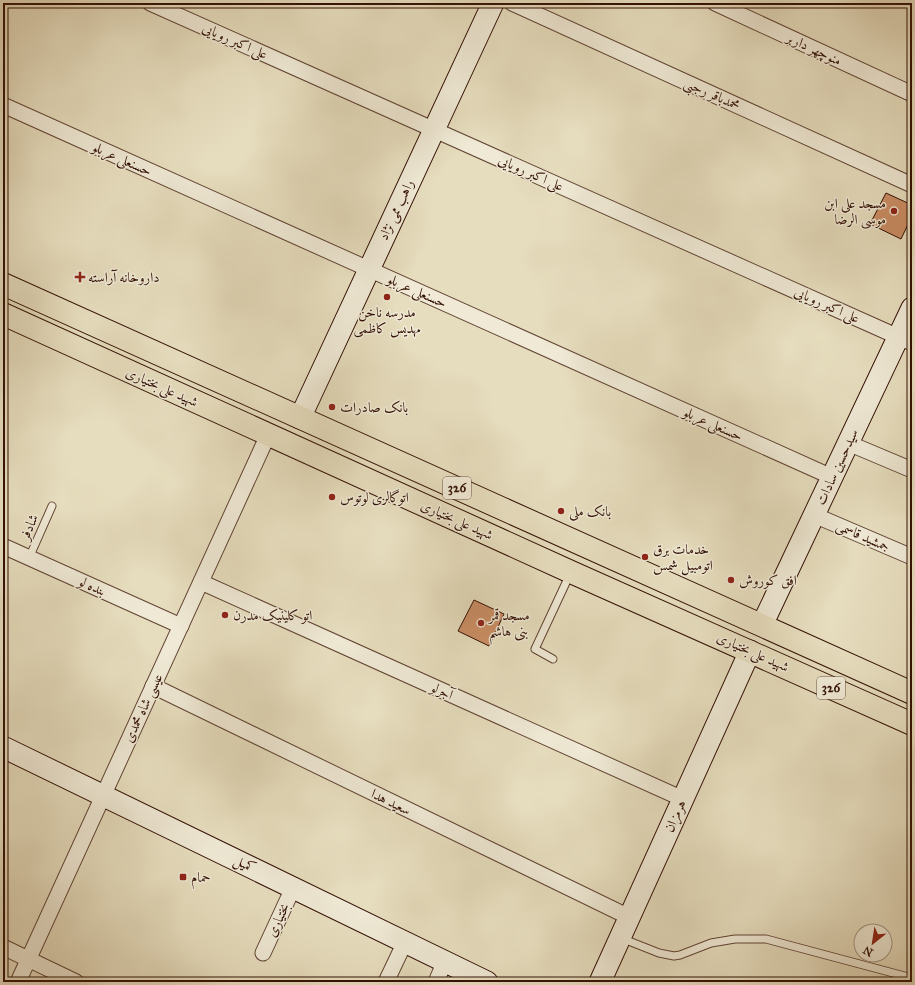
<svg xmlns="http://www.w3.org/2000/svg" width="915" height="985" font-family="'IM FELL Great Primer',Amiri,serif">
<rect width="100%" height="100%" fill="#e6ddbe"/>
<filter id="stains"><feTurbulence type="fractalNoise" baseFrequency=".005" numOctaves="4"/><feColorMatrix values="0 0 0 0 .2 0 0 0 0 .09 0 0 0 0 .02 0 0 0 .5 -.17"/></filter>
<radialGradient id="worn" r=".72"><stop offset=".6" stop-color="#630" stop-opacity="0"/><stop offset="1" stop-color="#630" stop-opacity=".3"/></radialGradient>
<g fill="#cb8e65" stroke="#331105">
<polygon points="886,193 912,205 912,216 901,239 870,224"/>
<polygon points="474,600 504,614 489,646 458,631"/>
</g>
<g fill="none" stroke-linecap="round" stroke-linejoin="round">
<defs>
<g id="lane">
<polyline points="29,558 52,506"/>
<polyline points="553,659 535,649 570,574"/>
<polyline points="621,938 659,953 674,956 680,955 711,943 735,939 766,939 912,978"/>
</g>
<g id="street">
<polyline points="150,3 912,343"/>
<polyline points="512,3 912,185"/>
<polyline points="715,3 912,94"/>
<polyline points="3,105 832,477"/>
<polyline points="848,443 912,470"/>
<polyline points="814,515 912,557"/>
<polyline points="3,546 181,626"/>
<polyline points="201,582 683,799"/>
<polyline points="153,686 629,917"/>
<polyline points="3,947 76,982"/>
<polyline points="263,953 293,888"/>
<polyline points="18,982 268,435"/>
<polyline points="386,982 405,942"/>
<polyline points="436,982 445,961"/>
</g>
<g id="secondary">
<polyline points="300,418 493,3"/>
<polyline points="762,625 912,308"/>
<polyline points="3,747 487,982"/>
<polyline points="600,982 750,651"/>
</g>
<g id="primary">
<polyline points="3,284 912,693"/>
<polyline points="3,314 571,572 912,724"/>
</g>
</defs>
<use href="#lane" stroke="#604433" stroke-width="9"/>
<use href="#street" stroke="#604433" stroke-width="17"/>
<use href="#secondary" stroke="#331105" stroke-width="23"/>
<use href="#primary" stroke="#331105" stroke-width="24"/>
<use href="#lane" stroke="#efe9d5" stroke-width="7"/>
<use href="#street" stroke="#efe9d5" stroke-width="15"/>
<use href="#secondary" stroke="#efe9d5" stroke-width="21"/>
<use href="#primary" stroke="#e6ddbe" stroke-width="22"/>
</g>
<g fill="#8f2418" stroke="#efe9d5" stroke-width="1.5">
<circle cx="894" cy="211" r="4"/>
<path d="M78 271h4v4h4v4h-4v4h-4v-4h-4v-4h4z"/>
<circle cx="387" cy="297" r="4"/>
<circle cx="332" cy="407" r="4"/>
<circle cx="332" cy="497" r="4"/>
<circle cx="561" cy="511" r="4"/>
<circle cx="645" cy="557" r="4"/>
<circle cx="731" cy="580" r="4"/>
<circle cx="225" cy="615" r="4"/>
<circle cx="481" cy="623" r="4"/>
<rect x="179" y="873" width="8" height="8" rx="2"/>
</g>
<g text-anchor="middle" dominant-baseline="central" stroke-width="3" stroke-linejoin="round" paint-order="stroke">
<g fill="#efe9d5" stroke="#6b5243" stroke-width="1">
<rect x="443" y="477" width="28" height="22" rx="3"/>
<rect x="817" y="677" width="28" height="22" rx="3"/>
</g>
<g font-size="13" font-weight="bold" fill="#331105">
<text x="457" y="488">326</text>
<text x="831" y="688">326</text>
</g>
<g font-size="14" fill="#331105" stroke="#efe9d5">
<text transform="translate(235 41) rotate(24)">علی اکبر رویایی</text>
<text transform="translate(814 49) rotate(25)">منوچهر داربر</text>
<text transform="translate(712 94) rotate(24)">محمدباقر رجبی</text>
<text transform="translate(122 159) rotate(24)">حسنعلی عربلو</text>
<text transform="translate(531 173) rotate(24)">علی اکبر رویایی</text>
<text transform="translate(396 210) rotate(-65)">راهب ممی نژاد</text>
<text transform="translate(417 291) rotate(24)">حسنعلی عربلو</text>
<text transform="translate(827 305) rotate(24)">علی اکبر رویایی</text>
<text transform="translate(162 387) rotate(24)">شهید علی بختیاری</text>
<text transform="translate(713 424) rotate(24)">حسنعلی عربلو</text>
<text transform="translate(837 467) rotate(-65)">سیدحسین سادات</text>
<text transform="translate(457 520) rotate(24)">شهید علی بختیاری</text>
<text transform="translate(29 527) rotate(-66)">شادفر</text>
<text transform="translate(863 536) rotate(24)">جمشید قاسمی</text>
<text transform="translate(92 586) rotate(24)">بنده لو</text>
<text transform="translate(753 652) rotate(24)">شهید علی بختیاری</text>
<text transform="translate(442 691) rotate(24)">آجرلو</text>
<text transform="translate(143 708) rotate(-65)">عیسی شاه محمدی</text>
<text transform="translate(391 802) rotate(26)">سعید هدا</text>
<text transform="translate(675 816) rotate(-66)">هرمزان</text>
<text transform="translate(245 864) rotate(26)">کمیل</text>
<text transform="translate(278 920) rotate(-65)">بختیاری</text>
</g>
<g font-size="14" fill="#331105" stroke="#efe9d5" text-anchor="start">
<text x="886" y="203" text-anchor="end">مسجد علی ابن<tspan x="886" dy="16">موسی الرضا</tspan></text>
<text x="88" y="277">داروخانه آراسته</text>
<text x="387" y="312" text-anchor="middle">مدرسه ناخن<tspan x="387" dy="16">مهدیس کاظمی</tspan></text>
<text x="340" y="407">بانک صادرات</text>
<text x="340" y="497">اتوگالری لوتوس</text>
<text x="569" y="511">بانک ملی</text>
<text x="653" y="549">خدمات برق<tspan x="653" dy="16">اتومبیل شمس</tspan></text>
<text x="739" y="580">افق کوروش</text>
<text x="233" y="615">اتو کلینیک مدرن</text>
<text x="489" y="615">مسجد قمر<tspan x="489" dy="16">بنی هاشم</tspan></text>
<text x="191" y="877">حمام</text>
</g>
</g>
<rect width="915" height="985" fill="none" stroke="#e6ddbe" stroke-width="16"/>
<rect x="4" y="4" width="907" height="977" fill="none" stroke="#331105" stroke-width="2"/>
<rect x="8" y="8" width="899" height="969" fill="none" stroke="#331105"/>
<g transform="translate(873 943) rotate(210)"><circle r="19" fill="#efe9d5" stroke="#a49382"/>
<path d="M0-3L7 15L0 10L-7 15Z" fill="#8f2418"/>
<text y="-6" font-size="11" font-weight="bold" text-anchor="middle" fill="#331105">N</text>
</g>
<rect width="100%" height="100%" filter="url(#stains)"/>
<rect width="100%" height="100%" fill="url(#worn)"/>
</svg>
